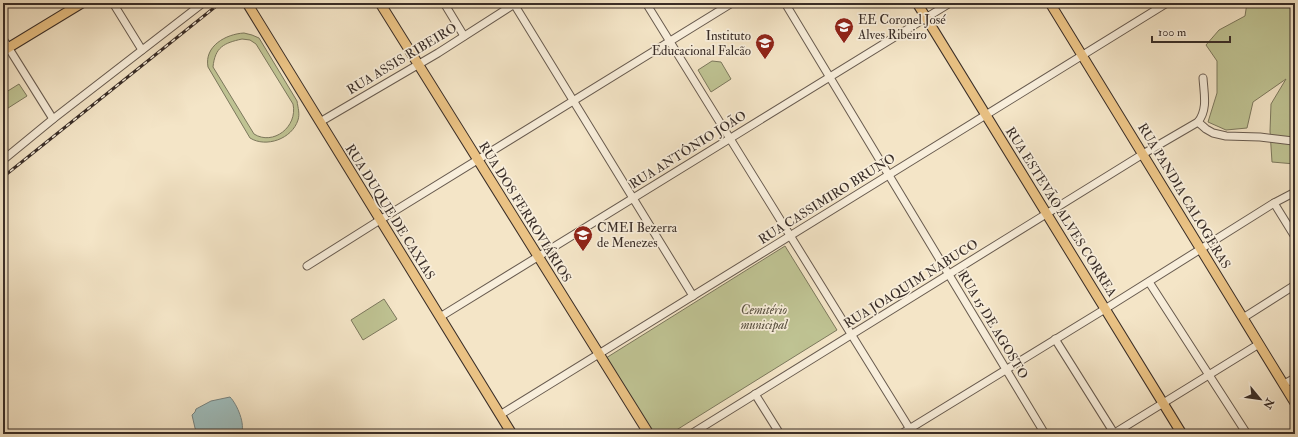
<svg xmlns="http://www.w3.org/2000/svg" width="1298" height="437" font-family="'IM FELL Double Pica',serif">
<rect width="100%" height="100%" fill="#f4e5c7"/>
<filter id="stains"><feTurbulence type="fractalNoise" baseFrequency=".005" numOctaves="4"/><feColorMatrix values="0 0 0 0 .2 0 0 0 0 .09 0 0 0 0 .02 0 0 0 .5 -.17"/></filter>
<radialGradient id="worn" r=".72"><stop offset=".6" stop-color="#630" stop-opacity="0"/><stop offset="1" stop-color="#630" stop-opacity=".3"/></radialGradient>
<g fill="#bfc393" stroke="#7c785d" fill-rule="evenodd">
<polygon points="1247,3 1295,3 1295,164 1272,162 1270,131 1271,104 1286,79 1253,102 1247,128 1226,130 1208,122 1217,93 1217,61 1206,45 1219,30 1245,16"/>
<path d="M 244,33 L 252,35 L 259,38 L 297,101 C 298,108 300,114 298,120 C 292,139 266,148 250,138 L 208,67 C 204,46 226,34 244,33 ZM 242,39 L 250,40 L 256,44 L 293,104 C 298,127 273,146 254,134 L 213,67 C 215,47 224,43 242,39 Z"/>
<polygon points="712,61 721,62 731,79 711,92 698,70"/>
<polygon points="19,84 27,96 5,110 3,107 3,94"/>
<polygon points="785,246 837,330 670,434 653,434 606,358"/>
<polygon points="384,299 397,319 363,340 351,320"/>
</g>
<path fill="#9ebdbd" stroke="#768381" d="M 230,397 C 237,404 246,425 241,434 L 198,434 L 195,428 L 192,415 L 195,412 L 196,409 L 211,401 Z"/>
<g fill="none" stroke-linecap="round" stroke-linejoin="round">
<defs>
<g id="minor">
<polyline points="113,3 142,50"/>
<polyline points="444,3 464,36"/>
<polyline points="646,3 913,434"/>
<polyline points="785,3 1045,434"/>
<polyline points="514,4 693,296"/>
<polyline points="3,39 53,119"/>
<polyline points="320,122 438,53 516,3"/>
<polyline points="1198,122 1206,129 1213,133 1226,136 1260,137 1293,141"/>
<polyline points="3,160 53,119 203,3"/>
<polyline points="1274,203 1295,237"/>
<polyline points="307,266 380,220 732,3"/>
<polyline points="1149,282 1247,434"/>
<polyline points="440,317 950,3"/>
<polyline points="1243,318 1295,285"/>
<polyline points="1055,339 1114,433"/>
<polyline points="1284,384 1295,378"/>
<polyline points="755,394 780,434"/>
<polyline points="500,415 1167,3"/>
<path d="M 691,434 L 1143,154 L 1198,122 C 1208,109 1204,94 1203,78"/>
<polyline points="901,434 1105,309 1274,203 1295,192"/>
<polyline points="1113,434 1259,344"/>
</g>
<g id="major">
<polyline points="247,3 512,434"/>
<polyline points="380,3 649,434"/>
<polyline points="917,3 1182,434"/>
<polyline points="1050,3 1295,403"/>
<polyline points="3,51 82,3"/>
</g>
</defs>
<use href="#minor" stroke="#685b4f" stroke-width="9"/>
<use href="#major" stroke="#392d27" stroke-width="11"/>
<use href="#minor" stroke="#f8eedb" stroke-width="7"/>
<use href="#major" stroke="#eac284" stroke-width="9"/>
<defs>
<polyline id="rail" points="3,177 220,3"/>
</defs>
<use href="#rail" stroke="#392d27" stroke-width="3"/>
<use href="#rail" stroke="#f8eedb" stroke-width="1.5" stroke-dasharray="4.5" stroke-linecap="butt"/>
</g>
<defs>
<symbol id="school-pin" viewBox="-11 -11 22 30"><path d="M0 17L-7.5 6A9.5 9.5 0 1 1 7.5 6Z" fill="#8f2418" stroke="#f8eedb"/><path d="M0-5L7-2L0 1L-7-2ZM-4 1L0 2.5L4 1V4Q0 6-4 4Z" fill="#fff"/></symbol>
</defs>
<g fill-rule="evenodd">
<use href="#school-pin" x="833" y="16" width="22" height="30"/>
<use href="#school-pin" x="754" y="32" width="22" height="30"/>
<use href="#school-pin" x="572" y="224" width="22" height="30"/>
</g>
<g text-anchor="middle" dominant-baseline="central" stroke-width="3.5" stroke-linejoin="round" paint-order="stroke">
<g font-size="13" fill="#392d27" stroke="#f8eedb" text-anchor="start">
<text x="858" y="20">EE Coronel José<tspan x="858" dy="15">Alves Ribeiro</tspan></text>
<text x="751" y="36" text-anchor="end">Instituto<tspan x="751" dy="15">Educacional Falcão</tspan></text>
<text x="597" y="228">CMEI Bezerra<tspan x="597" dy="15">de Menezes</tspan></text>
</g>
<g font-size="13" fill="#392d27" stroke="#f8eedb">
<text transform="translate(402 59) rotate(-31)">RUA ASSIS RIBEIRO</text>
<text transform="translate(688 150) rotate(-32)">RUA ANTÔNIO JOÃO</text>
<text transform="translate(1184 196) rotate(59)">RUA PANDIA CALOGERAS</text>
<text transform="translate(827 199) rotate(-32)">RUA CASSIMIRO BRUNO</text>
<text transform="translate(390 212) rotate(58)">RUA DUQUE DE CAXIAS</text>
<text transform="translate(525 212) rotate(58)">RUA DOS FERROVIÁRIOS</text>
<text transform="translate(1061 212) rotate(58)">RUA ESTEVÃO ALVES CORREA</text>
<text transform="translate(911 284) rotate(-32)">RUA JOAQUIM NABUCO</text>
<text transform="translate(993 325) rotate(59)">RUA 15 DE AGOSTO</text>
</g>
<g font-size="13" font-style="italic" fill="#5a5242" stroke="#f8eedb">
<text x="764" y="310">Cemitério<tspan x="764" dy="15">municipal</tspan></text>
</g>
</g>
<rect width="1298" height="437" fill="none" stroke="#f4e5c7" stroke-width="16"/>
<rect x="4" y="4" width="1290" height="429" fill="none" stroke="#392d27" stroke-width="2"/>
<rect x="8" y="8" width="1282" height="421" fill="none" stroke="#392d27"/>
<g transform="translate(1260 399) rotate(119)" stroke="#f8eedb" stroke-width="3" paint-order="stroke">
<path d="M0-3L7 15L0 10L-7 15Z" fill="#392d27"/>
<text y="-6" font-size="11" font-weight="bold" text-anchor="middle" fill="#392d27">N</text>
</g>
<path d="M1152 36v6h78v-6" fill="none" stroke="#392d27" stroke-width="2"/>
<text x="1158" y="36" font-size="12" fill="#392d27" stroke="#f8eedb" stroke-width="3" paint-order="stroke">100 m</text>
<rect width="100%" height="100%" filter="url(#stains)"/>
<rect width="100%" height="100%" fill="url(#worn)"/>
</svg>
